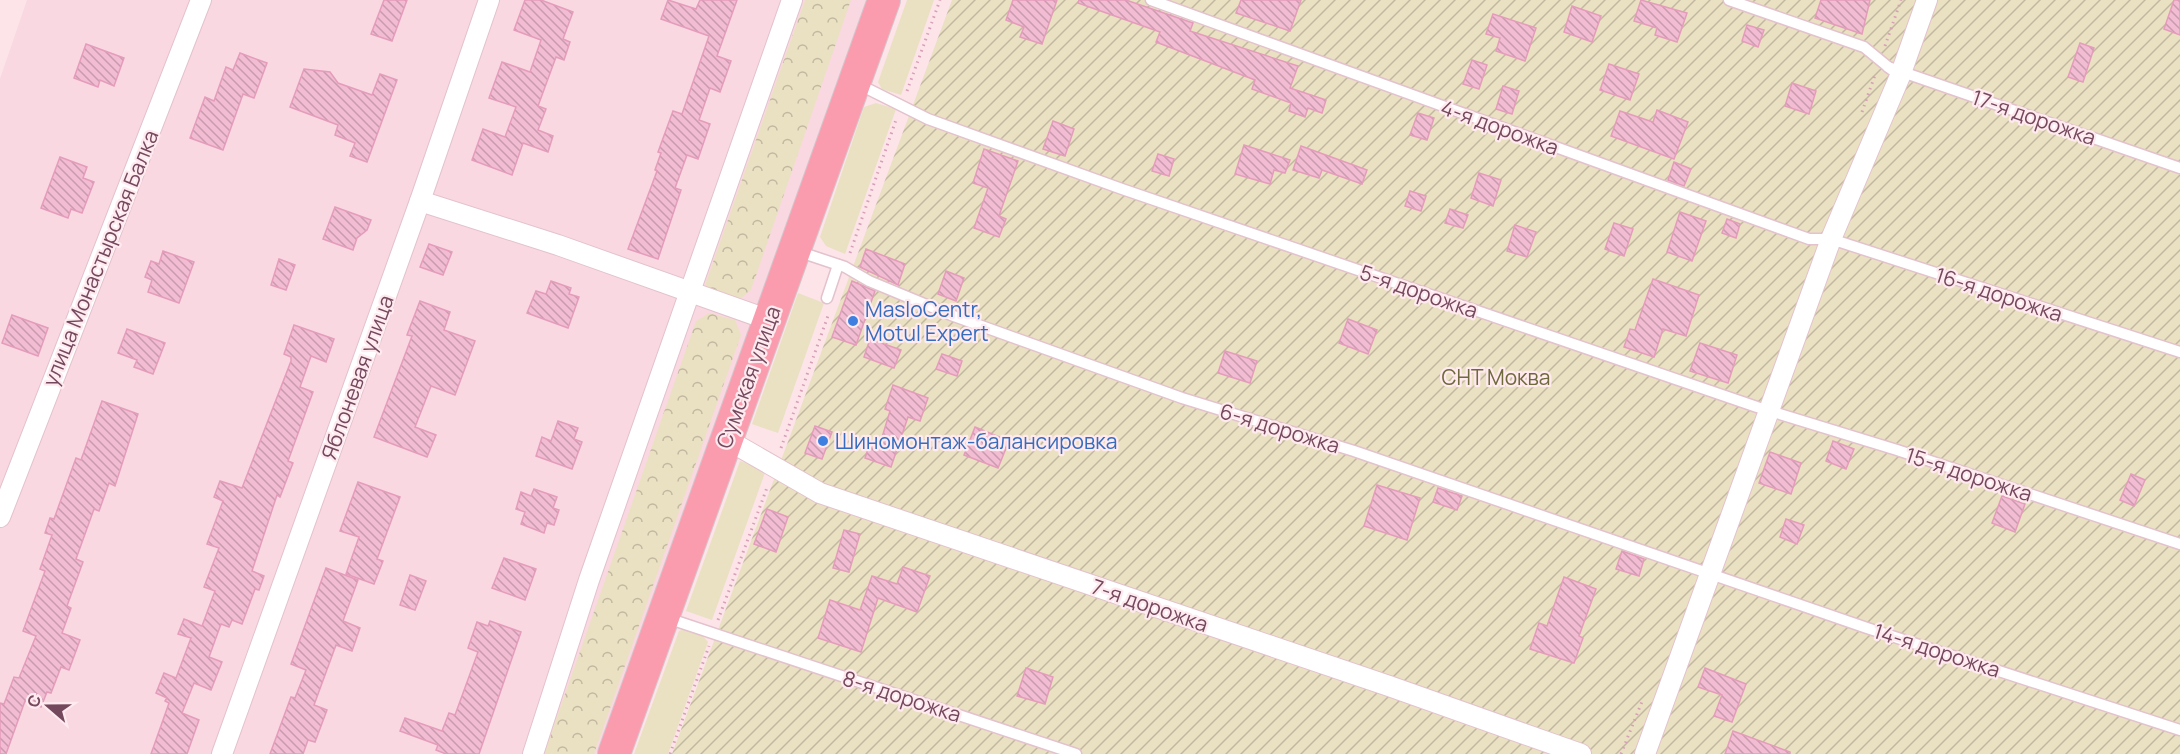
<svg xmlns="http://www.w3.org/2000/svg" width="2180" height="754" font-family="Manrope,sans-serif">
<defs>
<pattern id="forest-crowns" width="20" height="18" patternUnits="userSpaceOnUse" patternTransform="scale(1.5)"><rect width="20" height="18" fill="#eae1c2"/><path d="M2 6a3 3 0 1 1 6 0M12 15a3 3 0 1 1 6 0" fill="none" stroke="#c2b8a1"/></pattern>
<pattern id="garden-furrows" width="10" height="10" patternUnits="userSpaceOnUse" patternTransform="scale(1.5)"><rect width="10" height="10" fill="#eae1c2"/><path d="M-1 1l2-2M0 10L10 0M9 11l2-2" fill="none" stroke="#c2b8a1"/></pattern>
<pattern id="building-back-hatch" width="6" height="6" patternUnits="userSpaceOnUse" patternTransform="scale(1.5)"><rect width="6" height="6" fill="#f2bcd2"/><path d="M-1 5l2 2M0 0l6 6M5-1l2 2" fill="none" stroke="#c99bae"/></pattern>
</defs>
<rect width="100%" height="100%" fill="#fce4e9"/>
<polygon fill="#f9d8e1" points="27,0 873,0 604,754 0,754 0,79"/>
<g fill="#eae1c2">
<polygon points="907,0 934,0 901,95 882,89 878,82"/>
<polygon points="876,103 896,109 845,254 826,246 820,237 864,107"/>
<polygon points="798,293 824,303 778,433 752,424"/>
<polygon points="740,461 766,470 712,620 686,611"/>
<polygon points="687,628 701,634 708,642 668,754 634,754 679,631"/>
</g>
<g fill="url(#forest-crowns)">
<polygon points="805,0 851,0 751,290 739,300 704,288"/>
<polygon points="709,313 735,320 741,335 594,754 544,754 696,321"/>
</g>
<polygon fill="url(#garden-furrows)" points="952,0 2180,0 2180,754 672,754"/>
<g fill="url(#building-back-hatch)" stroke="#e59cbb" stroke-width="1.5">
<polygon points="384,0 407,0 392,41 371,34"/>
<polygon points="525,0 541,0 573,12 563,39 570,42 564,60 556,57 538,106 546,109 538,130 553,136 548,152 523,143 512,175 472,160 483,129 505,137 516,107 489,98 502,62 530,72 541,40 514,30"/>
<polygon points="668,0 696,9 700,0 737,0 717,56 731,61 720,92 710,88 699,120 710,124 698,159 687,155 675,188 681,190 658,259 628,249 657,171 655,170 661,153 658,152 673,111 682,114 709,36 661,19"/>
<polygon points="1013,0 1057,0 1042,44 1020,37 1024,27 1006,20"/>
<polygon points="1079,0 1126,0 1193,23 1190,31 1298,66 1290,88 1326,100 1322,113 1308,108 1305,117 1289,111 1291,103 1252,89 1255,80 1156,42 1160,32 1078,3"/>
<polygon points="1241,0 1301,0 1290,31 1236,13"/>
<polygon points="1641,0 1687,13 1677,42 1655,35 1657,28 1634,21"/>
<polygon points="1821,0 1870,0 1862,34 1815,18"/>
<polygon points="2174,0 2180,0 2180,35 2164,29"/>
<polygon points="1572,6 1601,16 1592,42 1564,32"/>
<polygon points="1493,14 1536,28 1525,61 1496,51 1500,38 1486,34"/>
<polygon points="1747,25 1764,30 1758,47 1742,41"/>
<polygon points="2080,43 2094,48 2083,82 2068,77"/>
<polygon points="86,44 124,58 114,86 100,80 98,87 74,78"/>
<polygon points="240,53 267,63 254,98 243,94 223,150 190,138 205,97 214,101 226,67 233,70"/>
<polygon points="1472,60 1487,65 1479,89 1463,84"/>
<polygon points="1609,64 1639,74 1630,100 1600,90"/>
<polygon points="304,69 330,72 338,83 372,95 380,74 397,80 367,162 350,156 355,143 335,135 338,125 290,107"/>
<polygon points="1792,83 1816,91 1809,114 1785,106"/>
<polygon points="1503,86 1519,91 1512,114 1496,109"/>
<polygon points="1657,110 1688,122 1674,159 1611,136 1620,111 1653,122"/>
<polygon points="1418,113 1434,118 1427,140 1410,135"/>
<polygon points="1053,121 1074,129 1065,156 1043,149"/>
<polygon points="1244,145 1290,160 1285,173 1274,170 1270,184 1235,174"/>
<polygon points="1301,146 1367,170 1362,184 1322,170 1319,178 1293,170"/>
<polygon points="984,149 1018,161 999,216 1006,219 999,237 974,228 988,188 973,183"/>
<polygon points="1158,154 1174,159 1169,176 1152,171"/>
<polygon points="60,157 87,167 83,178 94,182 82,213 71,209 68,218 41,208"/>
<polygon points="1674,162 1691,169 1684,186 1668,180"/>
<polygon points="1479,173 1501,180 1493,206 1471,198"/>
<polygon points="1410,191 1426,196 1421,211 1405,206"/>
<polygon points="335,207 371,220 367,230 357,238 353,250 323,239"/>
<polygon points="1450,209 1468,215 1463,228 1445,223"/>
<polygon points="1680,212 1706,221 1692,261 1667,252"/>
<polygon points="1727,219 1740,224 1736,238 1722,233"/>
<polygon points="1614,223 1633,229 1624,256 1605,249"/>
<polygon points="1515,225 1536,232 1527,257 1507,251"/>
<polygon points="429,244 452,252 443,275 420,267"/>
<polygon points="866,249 905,264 898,285 860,267"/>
<polygon points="163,251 194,262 179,303 148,292 152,280 145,277 151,261 159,264"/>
<polygon points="279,259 295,265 286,290 271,285"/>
<polygon points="946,271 964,278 956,301 938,294"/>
<polygon points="1653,279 1699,295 1686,336 1663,329 1654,357 1624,347 1630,329 1635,330"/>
<polygon points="551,281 571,288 569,294 579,297 568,328 527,313 536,291 546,294"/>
<polygon points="852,281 875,291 856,345 832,337"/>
<polygon points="420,301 450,312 444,330 475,341 455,395 431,386 415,427 436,435 427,457 374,437 412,336 407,335"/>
<polygon points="12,315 48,328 38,356 2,343"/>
<polygon points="1348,319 1377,330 1368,354 1339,343"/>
<polygon points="294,325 334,339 326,362 311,356 300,387 313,392 288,461 293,463 280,497 277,495 252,571 264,576 259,590 255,589 242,624 232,620 229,627 221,624 209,657 222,662 211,690 194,683 182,713 199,720 187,754 151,754 169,703 165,701 167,698 156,693 164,673 176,678 191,638 178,634 184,619 202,626 215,591 204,587 219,548 207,544 223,501 214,497 220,481 242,488 291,361 291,357 284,354"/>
<polygon points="127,329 165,343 153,374 134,367 137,360 118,353"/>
<polygon points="870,339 901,350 894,368 864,357"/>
<polygon points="1700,343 1737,355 1728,383 1690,371"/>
<polygon points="1225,351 1257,361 1250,383 1218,373"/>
<polygon points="942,354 962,361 957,376 936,369"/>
<polygon points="893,385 928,398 920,421 908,417 891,467 865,458 871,441 880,444 890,411 885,409"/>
<polygon points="102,401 138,414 115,486 109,483 99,511 94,509 76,559 83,562 67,606 71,608 62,633 80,640 69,670 61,667 51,693 47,692 41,707 25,701 6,754 0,754 0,703 4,704 14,677 19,678 36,636 23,631 45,571 40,569 52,535 45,533 50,518 54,519 76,458 81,460"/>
<polygon points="558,421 578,428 574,439 582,442 572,469 536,456 542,437 551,441"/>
<polygon points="815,426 832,432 822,459 805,453"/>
<polygon points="975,427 1009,441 998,468 964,455"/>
<polygon points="1833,441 1854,449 1846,469 1826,461"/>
<polygon points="1770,452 1801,463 1791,494 1759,483"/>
<polygon points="2131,474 2145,480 2134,506 2120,500"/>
<polygon points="358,482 400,497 377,559 383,561 374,584 346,574 359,537 340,531"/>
<polygon points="1377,485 1420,498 1407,540 1364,526"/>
<polygon points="1438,488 1462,496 1457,510 1433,502"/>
<polygon points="534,489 557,497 553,508 559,510 554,525 547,523 544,533 521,524 525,512 516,509 521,492 531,496"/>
<polygon points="2002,496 2025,504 2015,532 1992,523"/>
<polygon points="767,509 788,517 776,552 754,544"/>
<polygon points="1786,519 1804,525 1797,544 1780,537"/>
<polygon points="844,530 860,534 849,572 833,568"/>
<polygon points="1622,551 1644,559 1639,576 1616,569"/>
<polygon points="504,558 536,569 525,600 492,588"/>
<polygon points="903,567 930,576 917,612 878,598 861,652 818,638 830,600 860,610 872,576 897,584"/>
<polygon points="326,568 358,580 343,621 360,628 352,651 336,645 314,705 327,710 315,742 308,740 303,754 270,754 291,697 295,698 306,670 291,664"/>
<polygon points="410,575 426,581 415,610 400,605"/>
<polygon points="1564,577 1596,589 1579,636 1583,638 1574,663 1530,649 1539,623 1547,626"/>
<polygon points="490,621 521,632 479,754 446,754 436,750 438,745 400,731 405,718 442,731 449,713 455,715 478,652 468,648 477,622 488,626"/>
<polygon points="1026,668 1053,677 1045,704 1017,696"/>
<polygon points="1705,668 1746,684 1732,722 1714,716 1722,695 1698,687"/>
<polygon points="1733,731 1790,752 1790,754 1725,754"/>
</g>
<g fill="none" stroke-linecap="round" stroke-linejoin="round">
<defs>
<g id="lane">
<polyline points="1151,0 1809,239 1831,239 2180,352"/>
<polyline points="1729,0 1864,47 1892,70"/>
<polyline points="1888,67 2180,168"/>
<polyline points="858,84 928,119 1122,189 1757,407 1897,450 2180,544"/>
<polyline points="797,251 845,267 869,281 951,315 1182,398 1354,451 1867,628 2180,730"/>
<polyline points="827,298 838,265"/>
<polyline points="667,618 1076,754"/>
</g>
<g id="street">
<polyline points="420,201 558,245 769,320"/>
<polyline points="726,439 820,493 1389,686 1581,754"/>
<polyline points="0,517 201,0"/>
<polyline points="222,754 420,201 489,0"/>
<polyline points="533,754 589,580 792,0"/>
<polyline points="1645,754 1831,239 1900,76 1927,0"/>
</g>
<polyline id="primary" points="614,754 884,0"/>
</defs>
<use href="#lane" stroke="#e3c2cd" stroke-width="13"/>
<use href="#street" stroke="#e3c2cd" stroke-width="22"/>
<use href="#primary" stroke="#d3c5cb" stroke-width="34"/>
<g stroke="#d79fb7" stroke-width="3" stroke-dasharray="1.5 4.5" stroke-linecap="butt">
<polyline points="1885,46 1901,0"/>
<polyline points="907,91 940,0"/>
<polyline points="1862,112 1875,75"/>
<polyline points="850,253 897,117"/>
<polyline points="781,448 829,313"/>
<polyline points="718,620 768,485"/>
<polyline points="670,754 709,646"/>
<polyline points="1621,754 1643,699"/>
</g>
<use href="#lane" stroke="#fff" stroke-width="10"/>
<use href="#street" stroke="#fff" stroke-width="20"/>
<use href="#primary" stroke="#fb9cae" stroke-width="32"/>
</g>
<g fill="#3f7fe0" stroke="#ffeaef" stroke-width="2">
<circle cx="853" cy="321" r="6"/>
<circle cx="823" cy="441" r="6"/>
</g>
<g text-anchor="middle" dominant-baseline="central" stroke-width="4.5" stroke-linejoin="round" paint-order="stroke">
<g font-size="21" fill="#75495d" stroke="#ffeaef">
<text transform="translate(2034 117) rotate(19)">17-я дорожка</text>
<text transform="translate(1500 127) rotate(20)">4-я дорожка</text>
<text transform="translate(100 258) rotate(-68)">улица Монастырская Балка</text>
<text transform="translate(1419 291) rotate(19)">5-я дорожка</text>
<text transform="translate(1999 294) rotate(18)">16-я дорожка</text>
<text transform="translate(357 377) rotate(-70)">Яблоневая улица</text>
<text transform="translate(748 377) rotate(-70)">Сумская улица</text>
<text transform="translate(1280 428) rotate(17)">6-я дорожка</text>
<text transform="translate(1969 474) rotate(18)">15-я дорожка</text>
<text transform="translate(1150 605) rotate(19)">7-я дорожка</text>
<text transform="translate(1937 650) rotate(18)">14-я дорожка</text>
<text transform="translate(902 696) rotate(18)">8-я дорожка</text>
</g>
<g font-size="21" fill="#366cbe" stroke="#ffeaef" text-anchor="start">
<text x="865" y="309">MasloCentr,<tspan x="865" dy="24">Motul Expert</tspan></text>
<text x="835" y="441">Шиномонтаж-балансировка</text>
</g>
<g font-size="21" fill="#6f6a3c" stroke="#ffeaef">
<text x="1496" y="377">СНТ Моква</text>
</g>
</g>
<g transform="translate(48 706) rotate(290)" stroke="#ffeaef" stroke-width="4.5" paint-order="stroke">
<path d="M0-4.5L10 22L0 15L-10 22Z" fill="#75495d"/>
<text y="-9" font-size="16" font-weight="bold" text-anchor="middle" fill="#75495d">С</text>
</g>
</svg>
